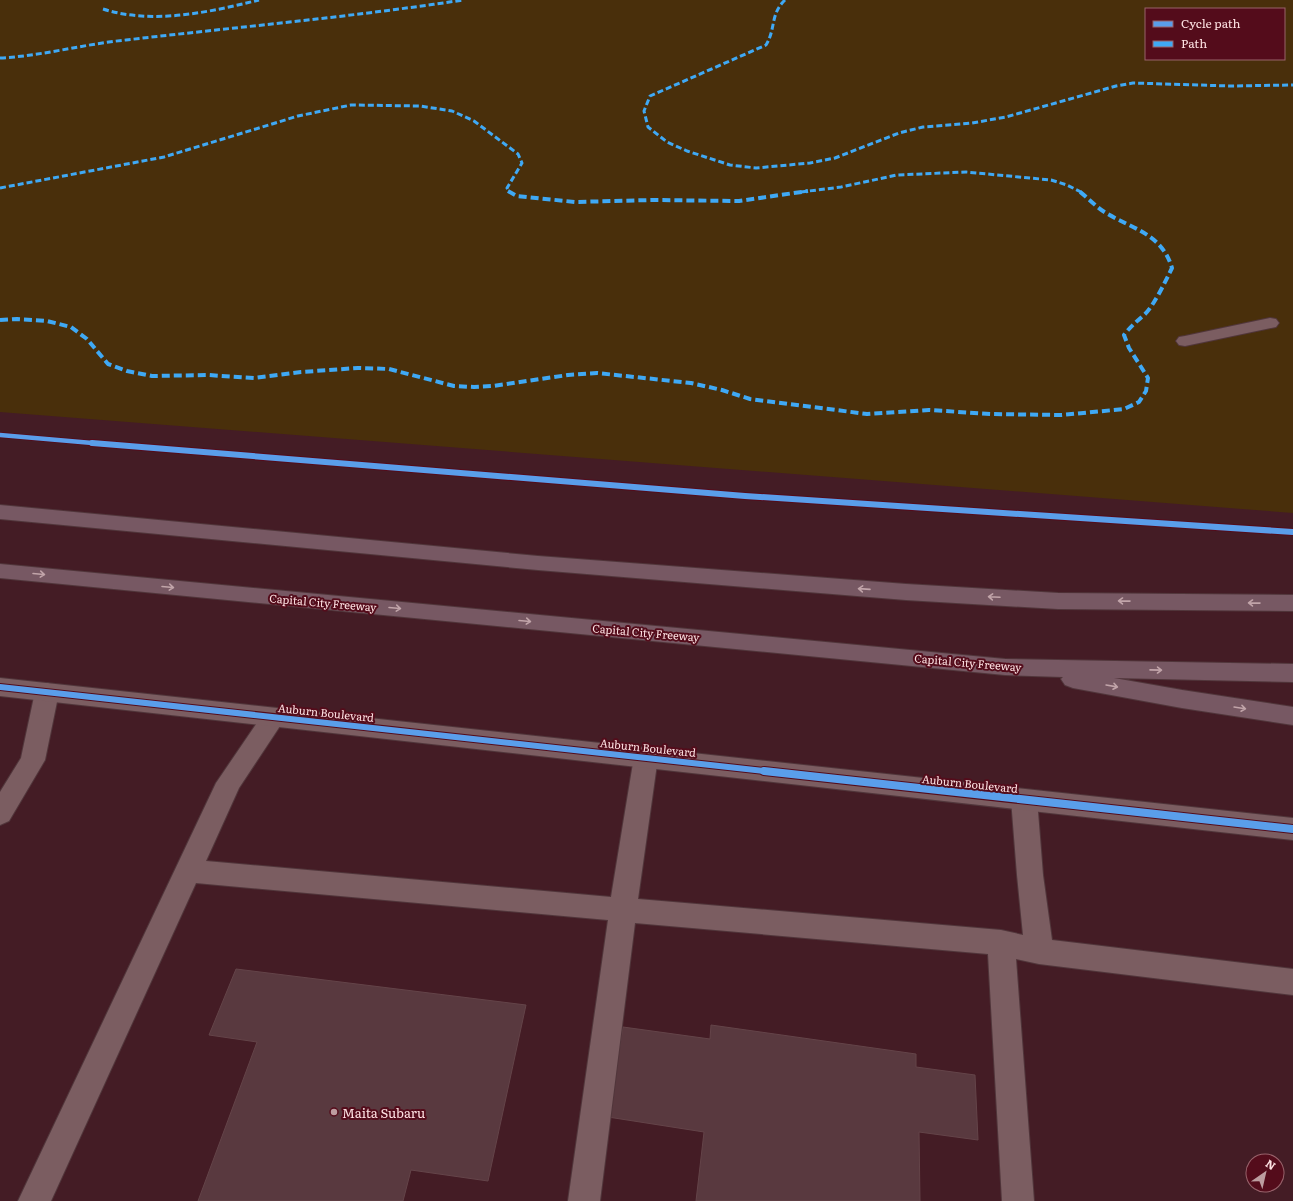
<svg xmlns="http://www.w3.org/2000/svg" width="1293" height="1201" font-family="Literata,serif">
<rect width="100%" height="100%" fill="#441c25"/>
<path fill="#492f0b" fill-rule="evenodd" d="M 0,0 L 1293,0 L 1293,513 L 0,412 ZM 1146,9 L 1284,9 L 1284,59 L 1146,59 Z"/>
<g fill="#59393f" stroke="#644449">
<polygon points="236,969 526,1005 488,1181 411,1170 403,1201 198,1201 257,1042 209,1035"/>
<polygon points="711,1025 916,1054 916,1067 975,1075 978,1140 919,1132 920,1201 696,1201 704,1132 608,1117 623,1027 710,1039"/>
</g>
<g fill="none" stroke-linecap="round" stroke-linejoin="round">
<defs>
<g id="lane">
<polygon points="1270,318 1276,319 1279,323 1276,327 1185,346 1179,345 1176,341 1179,337 1185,336"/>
<polygon points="47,683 55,686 59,692 45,760 9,821 0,825 0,792 21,758 35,692 39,686"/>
<polygon points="274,708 283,711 286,717 239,788 206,861 611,897 634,757 637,750 646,747 655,750 658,757 638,899 1001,930 1023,935 1017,875 1011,799 1015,792 1024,789 1033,792 1037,799 1043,875 1052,940 1293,969 1293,995 1039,964 1016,959 1034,1201 1002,1201 988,954 635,923 600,1201 568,1201 608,920 196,883 51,1201 18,1201 216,783 265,711"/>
</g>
<polygon id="secondary" points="0,678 1293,818 1293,840 0,696"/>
<g id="highway">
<polygon points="0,505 538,556 906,584 1058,593 1293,595 1293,611 1058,609 906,600 538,570 0,519"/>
<polygon points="0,564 1005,659 1293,664 1293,682 1114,678 1182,690 1293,707 1293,725 1182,708 1073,688 1065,685 1061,679 1063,677 1005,675 0,578"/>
</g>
</defs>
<use href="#lane" stroke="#51363b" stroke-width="2"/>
<use href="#secondary" stroke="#51363b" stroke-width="2"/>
<use href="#highway" stroke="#51363b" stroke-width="2"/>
<use href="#lane" fill="#7b5d61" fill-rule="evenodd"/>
<use href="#secondary" fill="#7b5d61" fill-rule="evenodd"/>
<use href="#highway" fill="#775863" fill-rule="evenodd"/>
<g stroke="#3fa9f5" stroke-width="3" stroke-dasharray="6 3" stroke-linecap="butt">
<path d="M 785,0 C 770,14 776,29 766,45 L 650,96 L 644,111 L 648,127 L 667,142 L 687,151 L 730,165 L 756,168 L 810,163 L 835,158 L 899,133 L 923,127 L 972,123 L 1006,117 L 1116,86 L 1133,83 L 1230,86 L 1293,85"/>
<path d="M 103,9 C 153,25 210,12 259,0"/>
<path d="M 0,58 C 42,56 84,44 126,40 C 238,27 351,17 463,0"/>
<polyline points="0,188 164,157 298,116 351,105 420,106 452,111 474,121 518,154 522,163 507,188 509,192"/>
<polyline points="801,192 841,187 897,175 966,172 1051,180 1067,185 1081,192"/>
</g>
<g stroke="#3fa9f5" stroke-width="4" stroke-dasharray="8 4" stroke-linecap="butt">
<polyline points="508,191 517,196 575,202 652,200 739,201 808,191"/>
<path d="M 0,320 L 17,319 L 47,321 L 71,327 L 87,339 L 108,364 L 127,371 L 152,376 L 208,375 L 254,378 L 301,372 L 358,368 L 389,369 L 454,386 L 474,387 L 493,386 L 568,375 L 597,373 L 691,383 L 722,390 L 750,399 L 867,414 L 929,410 L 991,414 L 1062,415 L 1124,409 L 1139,402 L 1146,391 L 1148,378 L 1129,348 L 1124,335 C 1131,326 1136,322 1144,315 C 1154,306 1166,280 1172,268 C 1162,234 1133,229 1106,213 C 1096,207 1088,198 1079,191"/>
</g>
<defs>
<polyline id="cycleway-far2" points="0,435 104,444"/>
<g id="cycleway-far1">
<polyline points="92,443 745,496 1293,532"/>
<polyline points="0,687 774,772"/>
</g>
<polyline id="cycleway" points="764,771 1293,829"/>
</defs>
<use href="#cycleway-far2" stroke="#540c1b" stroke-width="6"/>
<use href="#cycleway-far1" stroke="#540c1b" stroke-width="8"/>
<use href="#cycleway" stroke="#540c1b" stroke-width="10"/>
<use href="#cycleway-far2" stroke="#5a9eea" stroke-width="4.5"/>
<use href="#cycleway-far1" stroke="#5a9eea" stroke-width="6"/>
<use href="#cycleway" stroke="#5a9eea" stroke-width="8"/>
</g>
<defs><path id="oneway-shaft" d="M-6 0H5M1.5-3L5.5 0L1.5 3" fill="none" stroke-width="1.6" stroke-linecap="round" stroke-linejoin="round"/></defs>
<g stroke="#c1a4a9">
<use href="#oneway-shaft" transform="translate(39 574) rotate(5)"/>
<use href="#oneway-shaft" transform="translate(168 587) rotate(5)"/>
<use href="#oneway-shaft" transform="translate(864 589) rotate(-176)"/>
<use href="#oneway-shaft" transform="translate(994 597) rotate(-177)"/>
<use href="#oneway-shaft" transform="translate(1124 601) rotate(-179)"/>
<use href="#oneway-shaft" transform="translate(1254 603) rotate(-179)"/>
<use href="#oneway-shaft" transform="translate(395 608) rotate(5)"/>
<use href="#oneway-shaft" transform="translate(525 621) rotate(5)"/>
<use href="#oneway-shaft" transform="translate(1156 670) rotate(1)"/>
<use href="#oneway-shaft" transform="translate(1112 686) rotate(10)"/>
<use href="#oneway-shaft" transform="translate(1240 708) rotate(9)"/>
</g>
<circle fill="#bd9da0" stroke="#540c1b" stroke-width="1.5" cx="334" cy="1112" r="4"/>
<g text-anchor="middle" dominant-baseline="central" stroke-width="4" stroke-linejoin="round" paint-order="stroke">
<g font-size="11" fill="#fee2e3" stroke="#540c1b">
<text transform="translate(323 602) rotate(5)">Capital City Freeway</text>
<text transform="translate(646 632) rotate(5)">Capital City Freeway</text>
<text transform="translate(968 662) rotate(5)">Capital City Freeway</text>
<text transform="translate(326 712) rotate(6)">Auburn Boulevard</text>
<text transform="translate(648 747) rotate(6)">Auburn Boulevard</text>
<text transform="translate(970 783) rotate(6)">Auburn Boulevard</text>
</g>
<g font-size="13" fill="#fee2e3" stroke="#540c1b" text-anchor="start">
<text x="342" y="1112">Maita Subaru</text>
</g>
</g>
<rect x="1145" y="8" width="140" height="52" fill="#540c1b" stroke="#98626b"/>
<rect x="1153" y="21" width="20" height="6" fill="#5a9eea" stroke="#98626b"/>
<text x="1181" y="28" font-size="12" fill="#fee2e3">Cycle path</text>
<rect x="1153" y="41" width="20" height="6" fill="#3fa9f5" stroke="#98626b"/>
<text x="1181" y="48" font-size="12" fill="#fee2e3">Path</text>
<g transform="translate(1265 1173) rotate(34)"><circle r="19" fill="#540c1b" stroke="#98626b"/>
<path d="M0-3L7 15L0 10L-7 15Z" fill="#bd9da0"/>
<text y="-6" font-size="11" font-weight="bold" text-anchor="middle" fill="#fee2e3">N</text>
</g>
</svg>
